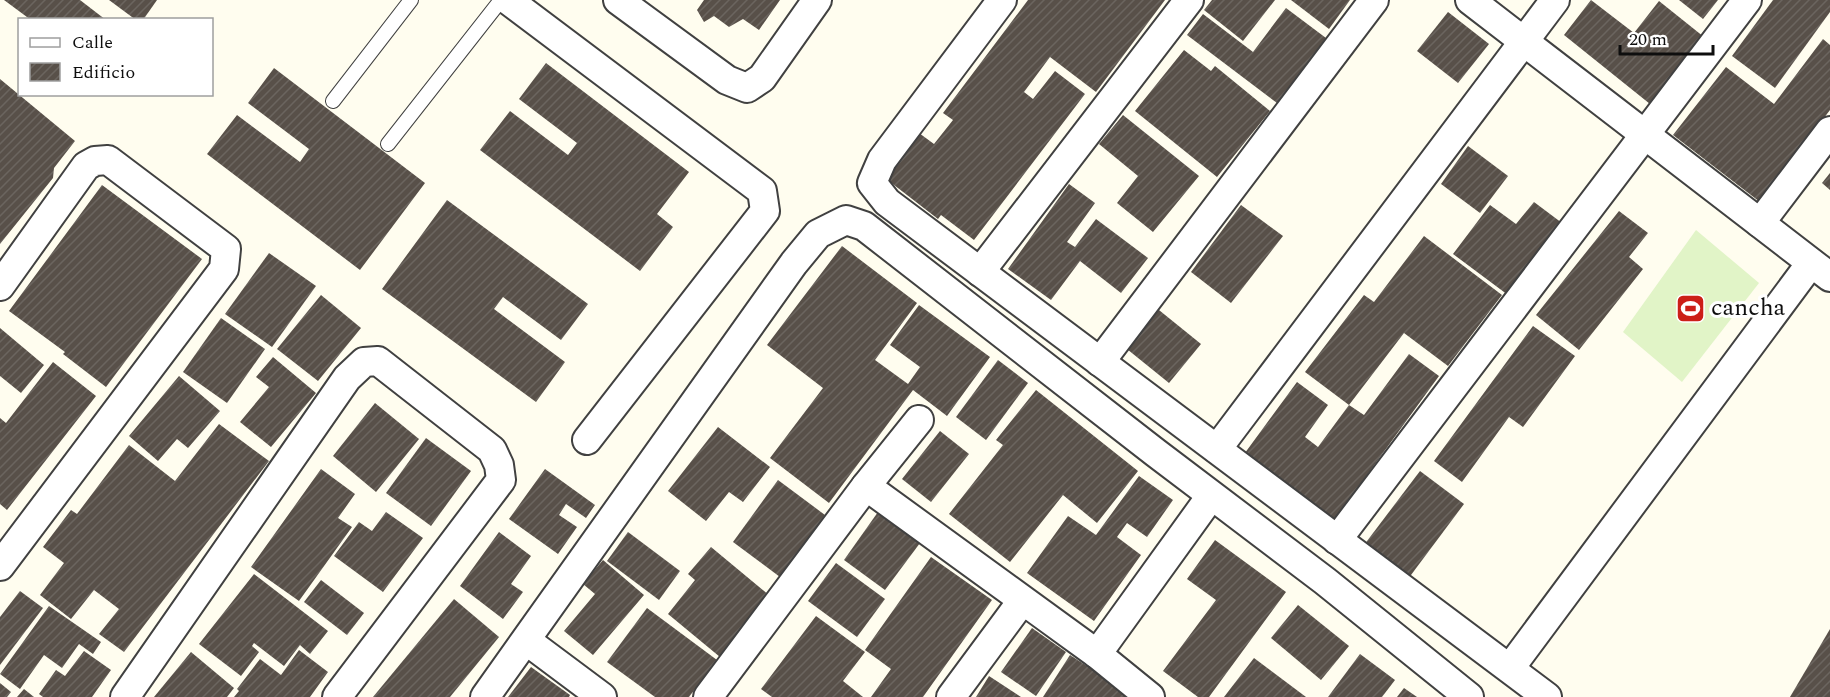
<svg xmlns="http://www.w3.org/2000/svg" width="1830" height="697" font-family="Spectral,serif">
<defs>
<pattern id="building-hatch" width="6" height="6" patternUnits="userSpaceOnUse" patternTransform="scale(1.5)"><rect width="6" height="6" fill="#585049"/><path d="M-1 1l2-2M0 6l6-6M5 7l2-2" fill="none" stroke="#6b655f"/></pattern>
</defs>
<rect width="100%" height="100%" fill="#fffdef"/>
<polygon fill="#e1f4c7" points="1696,230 1759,283 1682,382 1623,332"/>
<g fill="url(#building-hatch)">
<polygon points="4,0 80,0 106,20 31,20"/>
<polygon points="109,0 157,0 143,20 136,20"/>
<polygon points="704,0 780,0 759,30 743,19 729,27 714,16 704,22 697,10"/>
<polygon points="1028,0 1165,0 1096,92 1050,57 1024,92 1033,99 1055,71 1085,94 974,240 941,215 938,219 885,178 919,133 934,144 953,120 943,113"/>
<polygon points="1212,0 1275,0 1243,41 1204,10"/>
<polygon points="1291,0 1350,0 1329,29"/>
<polygon points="1591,0 1634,33 1659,1 1704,37 1650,104 1564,35"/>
<polygon points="1679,0 1718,0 1703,19"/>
<polygon points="1773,0 1830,0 1830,12 1775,88 1732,56"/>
<polygon points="1286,8 1326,38 1277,103 1187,35 1203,14 1253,52"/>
<polygon points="1448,12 1489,44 1458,83 1417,51"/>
<polygon points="1823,39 1830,45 1830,110 1760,202 1673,135 1726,67 1774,104"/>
<polygon points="1184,50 1211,71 1215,66 1270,111 1217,177 1135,111"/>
<polygon points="546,63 689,172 657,214 673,227 640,271 480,150 510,111 568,155 577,143 519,99"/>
<polygon points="274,68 425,183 360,270 207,154 237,115 300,162 309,149 248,103"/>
<polygon points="0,79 75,141 54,168 53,178 0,244"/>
<polygon points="1123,115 1199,176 1153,232 1117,203 1138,176 1099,144"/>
<polygon points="1468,146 1508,176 1480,213 1441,184"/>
<polygon points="1830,173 1830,190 1822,183"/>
<polygon points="1069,184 1095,203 1067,242 1075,247 1096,219 1148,258 1121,293 1080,261 1051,300 1008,269"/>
<polygon points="102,185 202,259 106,387 63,354 65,352 9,311"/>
<polygon points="447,200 588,304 561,340 503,297 494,309 565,362 536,402 382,289"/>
<polygon points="1534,202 1562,223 1508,295 1453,254 1490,205 1516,224"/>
<polygon points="1241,205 1283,236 1231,303 1191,272"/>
<polygon points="1619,211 1648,233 1629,257 1643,269 1579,350 1536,315"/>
<polygon points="1424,236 1502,295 1448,366 1404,333 1349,405 1305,372 1364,295 1374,302"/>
<polygon points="842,246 917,303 875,360 908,384 920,367 890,345 919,305 990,357 947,416 913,390 829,503 770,458 823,388 767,345"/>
<polygon points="269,253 316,286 272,347 225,314"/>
<polygon points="321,295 361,328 318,381 277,349"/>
<polygon points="1154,306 1201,344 1169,383 1122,345"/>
<polygon points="221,318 265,349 227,403 183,372"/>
<polygon points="1533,326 1575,356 1523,427 1509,417 1462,482 1434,461"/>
<polygon points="0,328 44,365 21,393 0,376"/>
<polygon points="1409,354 1439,376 1332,523 1242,457 1297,382 1328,405 1305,437 1318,447 1349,405 1364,415"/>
<polygon points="273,357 316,393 271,447 240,422 269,387 256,377"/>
<polygon points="998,360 1028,383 986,440 956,417"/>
<polygon points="53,362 96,396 7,510 0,504 0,418 6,423"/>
<polygon points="179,376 220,411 188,448 177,439 158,461 129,436"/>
<polygon points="1036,390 1138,471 1097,523 1063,495 1010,562 949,514 1003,445 996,440"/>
<polygon points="375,403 419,439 376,492 333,456"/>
<polygon points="219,424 269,461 124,652 99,634 119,609 94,590 71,619 40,595 64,563 43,547 71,510 77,514 129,445 175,481"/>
<polygon points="718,427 770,467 743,502 729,492 706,521 668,491"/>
<polygon points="940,431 969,454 931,502 902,479"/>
<polygon points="426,438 471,471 431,526 386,493"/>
<polygon points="321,469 355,494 338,518 352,527 299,601 251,567"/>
<polygon points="545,469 595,505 586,518 566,504 559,515 577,527 558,554 509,519"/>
<polygon points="1420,471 1464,504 1408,579 1364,545"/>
<polygon points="1139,476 1173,500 1147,537 1127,523 1117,537 1141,555 1094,621 1027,573 1068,516 1096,535"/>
<polygon points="778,480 825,515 780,577 733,542"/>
<polygon points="386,512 423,538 383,592 334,556 359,522 372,531"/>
<polygon points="878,512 920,543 885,590 844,560"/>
<polygon points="499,532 531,556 511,584 523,592 503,619 460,586"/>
<polygon points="628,532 680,571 659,600 607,561"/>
<polygon points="1215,540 1286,592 1209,697 1198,697 1163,671 1216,600 1187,579"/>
<polygon points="711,547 770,596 720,657 668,614 695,580 688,574"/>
<polygon points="931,557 992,600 923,697 871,697 891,669 865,650"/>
<polygon points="603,560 644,595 593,655 564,631 595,594 583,584"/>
<polygon points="836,563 885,599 857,637 808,601"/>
<polygon points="254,574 328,631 310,654 300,645 284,666 254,643 252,646 259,652 241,676 199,644"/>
<polygon points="321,580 364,613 347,635 304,602"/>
<polygon points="20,591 43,608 0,665 0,617"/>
<polygon points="454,599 499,637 450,697 373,697"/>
<polygon points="1298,605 1349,646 1321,680 1271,638"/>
<polygon points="49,606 101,642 93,654 79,644 62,668 44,655 20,689 0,674"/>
<polygon points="647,608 717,660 689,697 655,697 607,662"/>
<polygon points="816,616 865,652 843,681 863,697 772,697 761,689"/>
<polygon points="1032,628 1066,652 1036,696 1001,672"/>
<polygon points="1830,629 1830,697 1790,697"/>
<polygon points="299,650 328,672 310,697 234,697 239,691 237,689 260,659 281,675"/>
<polygon points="84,651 111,670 92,697 43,697 39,694 56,670 65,676"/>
<polygon points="191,652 234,688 227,697 154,697"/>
<polygon points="1360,654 1395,680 1382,697 1328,697"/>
<polygon points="1070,655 1134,697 1043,697"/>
<polygon points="1254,658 1306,697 1224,697"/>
<polygon points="531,667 570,695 569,697 508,697"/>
<polygon points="989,676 1021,697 976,697"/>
<polygon points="0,683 11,692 7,697 0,697"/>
<polygon points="1404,688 1417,697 1397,697"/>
<polygon points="24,689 34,697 17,697"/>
</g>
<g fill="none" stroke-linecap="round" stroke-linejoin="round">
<defs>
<g id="service">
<polyline points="333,101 411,0"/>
<polyline points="388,144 501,0"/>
</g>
<g id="minor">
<polyline points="508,0 762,191 765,211 587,440"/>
<polyline points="618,0 727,80 747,88 762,78 817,0"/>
<polyline points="1002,0 882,160 872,183 887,202 1547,697"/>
<polyline points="1470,0 1830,277"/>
<polyline points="1760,223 1830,131"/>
<polyline points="980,272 1189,0"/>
<polyline points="0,286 86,166 95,161 108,160 226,249 224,269 0,566"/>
<polyline points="1100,362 1374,0"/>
<polyline points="1217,449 1555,0"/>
<polyline points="866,486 919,420"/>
<polyline points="1337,540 1747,0"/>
<polyline points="527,641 602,697"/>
<polyline points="1097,654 1211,496"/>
<polyline points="1510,668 1811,263"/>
<polyline points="125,697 347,378 364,362 378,361 492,450 499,465 501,480 337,697"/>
<polyline points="485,697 794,263 818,234 846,220 864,226 1156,453 1325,581 1469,697"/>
<polyline points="708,697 866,486 1097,654 1150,697"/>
<polyline points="951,697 1022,601"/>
</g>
</defs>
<use href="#service" stroke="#414141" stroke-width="16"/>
<use href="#minor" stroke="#414141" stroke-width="32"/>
<use href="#service" stroke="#fff" stroke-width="14"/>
<use href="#minor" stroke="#fff" stroke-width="28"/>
</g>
<defs>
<symbol id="stadium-square" viewBox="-11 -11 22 22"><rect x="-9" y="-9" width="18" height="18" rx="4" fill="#cc1f18" stroke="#fff"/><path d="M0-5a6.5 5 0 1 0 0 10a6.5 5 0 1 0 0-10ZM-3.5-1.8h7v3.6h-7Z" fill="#fff"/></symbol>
</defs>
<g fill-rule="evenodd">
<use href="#stadium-square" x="1674" y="292" width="33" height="33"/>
</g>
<g text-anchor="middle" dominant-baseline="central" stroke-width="6" stroke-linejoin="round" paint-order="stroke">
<g font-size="24" fill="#0e0e0e" stroke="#fff" text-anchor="start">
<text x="1711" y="308">cancha</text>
</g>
</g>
<rect x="18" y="18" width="195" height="78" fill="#ffffff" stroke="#9f9f9f" stroke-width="1.5"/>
<rect x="30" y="38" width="30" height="9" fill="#ffffff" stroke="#9f9f9f" stroke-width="1.5"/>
<text x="72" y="48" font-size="18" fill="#0e0e0e">Calle</text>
<rect x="30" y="63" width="30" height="18" fill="url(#building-hatch)" stroke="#9f9f9f" stroke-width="1.5"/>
<text x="72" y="78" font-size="18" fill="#0e0e0e">Edificio</text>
<path d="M1620 45v9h93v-9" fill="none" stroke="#0e0e0e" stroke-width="3"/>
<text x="1629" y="45" font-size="18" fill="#0e0e0e" stroke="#ffffff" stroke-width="4.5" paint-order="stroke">20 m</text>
</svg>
